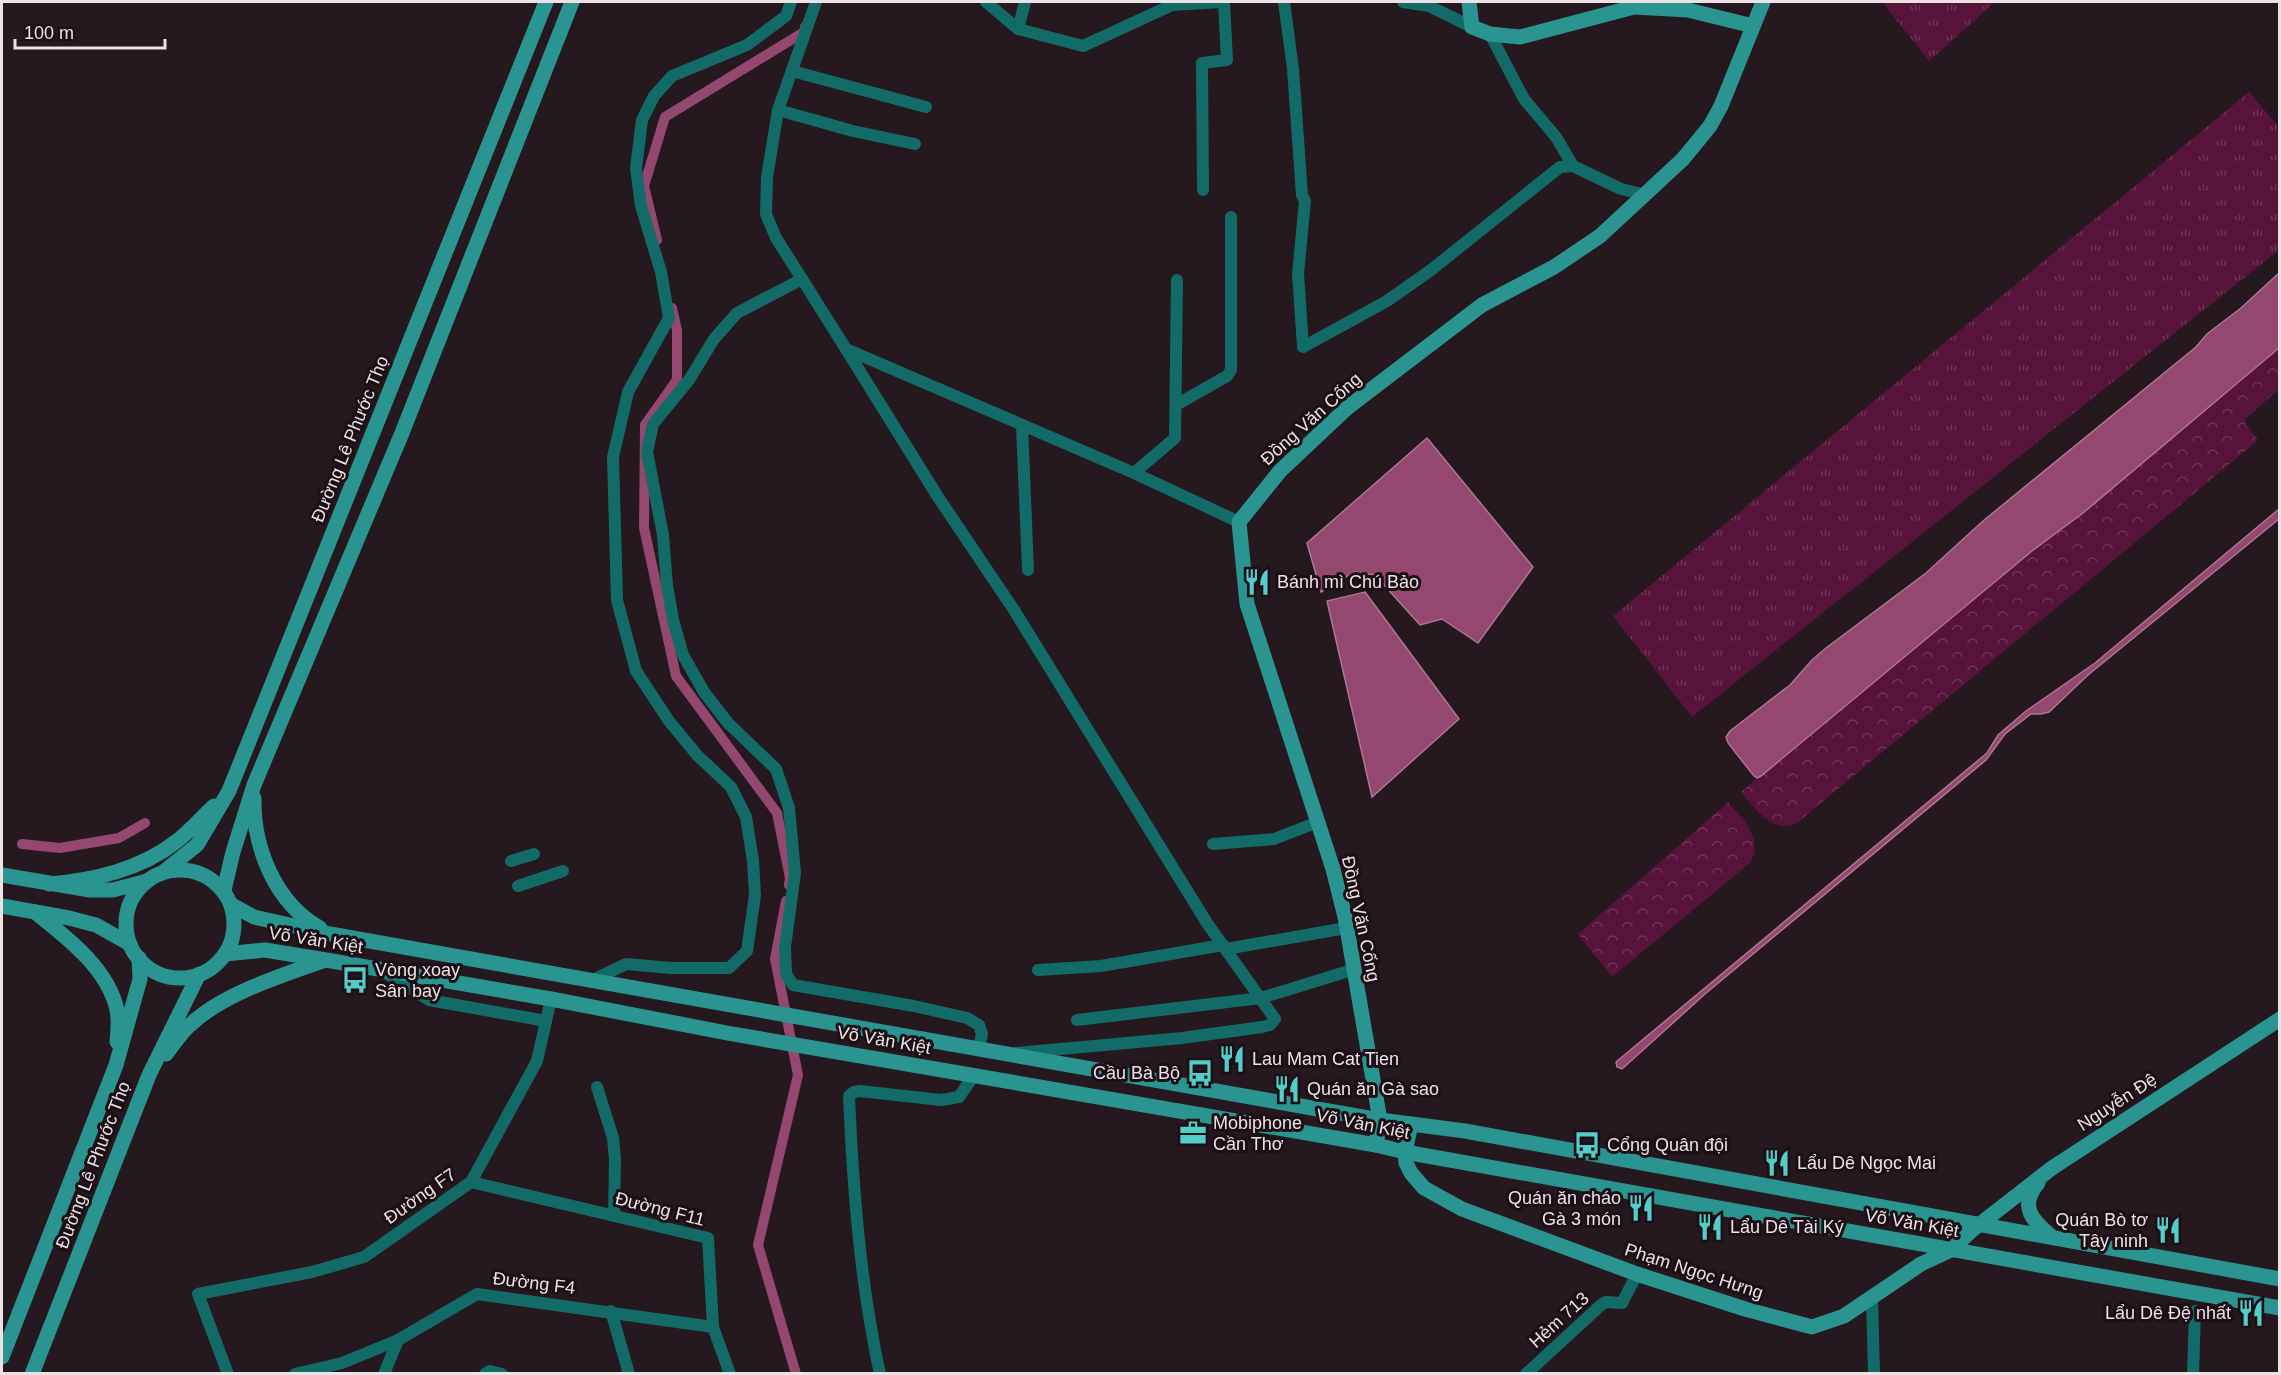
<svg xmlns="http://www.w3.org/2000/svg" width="2281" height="1375" font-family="Arial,sans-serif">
<defs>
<pattern id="grass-tufts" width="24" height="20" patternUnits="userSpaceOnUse" patternTransform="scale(1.5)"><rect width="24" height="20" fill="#57133a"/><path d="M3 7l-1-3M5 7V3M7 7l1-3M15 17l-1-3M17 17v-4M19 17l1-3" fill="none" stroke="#6f3556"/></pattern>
<pattern id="forest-crowns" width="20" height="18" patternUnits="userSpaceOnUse" patternTransform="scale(1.5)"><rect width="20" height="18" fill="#57133a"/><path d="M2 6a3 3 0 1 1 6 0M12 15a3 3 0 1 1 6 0" fill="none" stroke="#6f3556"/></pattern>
</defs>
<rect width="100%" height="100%" fill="#25181e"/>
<g fill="url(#grass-tufts)">
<polygon points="1882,2 1995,2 1929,61"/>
<polygon points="2249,92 2279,127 2279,250 1692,717 1613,616"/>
</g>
<g fill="url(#forest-crowns)">
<path d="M 2279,348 L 2279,389 L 2245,419 L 2246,425 L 2257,438 L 2256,442 L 1797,823 C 1773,835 1755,808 1741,792 L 2032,551 L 2083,513 Z"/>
<path d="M 1728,802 C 1742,818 1765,840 1750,863 L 1612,977 L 1578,934 Z"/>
</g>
<g fill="#94486f" stroke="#ae7693" stroke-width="1.5">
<polygon points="2279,273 2279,348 2083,513 2032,551 1761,776 1757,778 1754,776 1728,743 1726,737 1730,731 1790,685 1812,660 1826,648 1926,573 1983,521 2196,347 2207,334 2241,308"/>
<polygon points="1427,438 1533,567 1478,643 1442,619 1420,625 1375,575 1354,572 1321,592 1307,543"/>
<polygon points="2279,509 2279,519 2088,675 2049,712 2041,714 2031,714 2005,734 1986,760 1705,994 1622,1069 1617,1067 1616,1062 1987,753 1998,735 2026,711 2095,663"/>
<polygon points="1365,592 1459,719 1372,797 1327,601"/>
</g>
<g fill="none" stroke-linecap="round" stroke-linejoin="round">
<g stroke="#94486f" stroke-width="10">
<polyline points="657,240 644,186 665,117 804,32 805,27"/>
<polyline points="672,308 677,330 677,380 645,425 644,528 676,676 777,813 790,878 789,885"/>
<polyline points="22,844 60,848 119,838 145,823"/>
<polyline points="786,901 775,959 798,1075 758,1245 796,1374"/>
</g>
<g stroke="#136b68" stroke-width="12">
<polyline points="816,2 778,110 767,177 766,214 776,238 802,279 737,313 714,339 689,380 653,424 647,452 663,535 667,585 673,620 683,655 704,692 728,723 776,769 789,808 795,873 785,947 786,974 793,985 914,1006 967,1018 979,1025 982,1034 979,1049"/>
<polyline points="986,2 1018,29 1083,46 1172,5 1220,2"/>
<polyline points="1284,2 1293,69 1302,195 1305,201 1298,274 1303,347 1387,301 1431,270 1560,167 1573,166 1621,189 1646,195"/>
<polyline points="1403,2 1429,6 1472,27"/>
<polyline points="1018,29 1025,2"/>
<polyline points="1490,34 1524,99 1556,137 1573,166"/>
<polyline points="792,71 926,107"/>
<polyline points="778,110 853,131 915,144"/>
<polyline points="1203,190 1202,63 1227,60 1224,2"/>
<polyline points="802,279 846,349 1134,473 1239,522"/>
<polyline points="846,349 938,497 1014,610 1207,923 1275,1019 1270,1025 1262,1027 1182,1038 1016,1053"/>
<polyline points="1176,405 1227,376 1231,370 1231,217"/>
<polyline points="1022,425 1028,570"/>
<polyline points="1134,473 1175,438 1177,280"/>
<polyline points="1213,844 1274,839 1318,822"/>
<polyline points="511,861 534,854"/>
<polyline points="518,886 563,871"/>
<polyline points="1226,949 1346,928"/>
<polyline points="1038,970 1101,966 1223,945"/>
<polyline points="384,972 429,1000 546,1021"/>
<polyline points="593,980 626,964 671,968 729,968 747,951 755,895 753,861 746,817 731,787 697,755 669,721 636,671 617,600 613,457 628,392 669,318 661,272 641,206 636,168 642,120 654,96 672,76 747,45 786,16 791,2"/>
<polyline points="1077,1020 1261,998 1352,970"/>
<polyline points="597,1087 613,1138 615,1160 614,1216"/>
<polyline points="471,1182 708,1238 713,1327 730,1374"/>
<polyline points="1872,1297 1874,1374"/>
<polyline points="611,1311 629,1374"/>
<polyline points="228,1374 198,1294 312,1272 364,1257 471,1182 537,1061 551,999"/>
<polyline points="295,1374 342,1363 398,1340 477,1294 713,1327"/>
<polyline points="384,1374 398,1340"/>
<polyline points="485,1374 490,1371 502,1374"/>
<path d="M 880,1374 C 860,1282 853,1189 849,1096 L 854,1092 L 860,1091 L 941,1100 L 959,1097 L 974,1075"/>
<polyline points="1526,1374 1601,1305 1606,1302 1622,1303 1637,1274"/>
<polyline points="2193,1374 2195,1311"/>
</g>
<g stroke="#299490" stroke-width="15">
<polyline points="1469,2 1472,27 1490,34 1520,37 1634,7 1688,10 1753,26"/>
<path d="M 254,798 C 253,847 275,903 320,928"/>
<circle cx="180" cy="924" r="54"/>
<polyline points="162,873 197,845 229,791 546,2"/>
<polyline points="2,875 90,890 113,890 147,881"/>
<path d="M 49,884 C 94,880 140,870 177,841 C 190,831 202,817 214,806"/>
<polyline points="224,890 233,852 254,785 402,433 572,2"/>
<polyline points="232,905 254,917 330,934 1380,1120 1465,1131 2280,1279"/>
<polyline points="2,906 69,918 96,925 130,944"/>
<path d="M 35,912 C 66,937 108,968 117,1010 C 119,1020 118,1032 117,1042"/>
<polyline points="225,954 265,950 326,960 551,999 727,1033 1376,1145 1405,1152 2280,1308"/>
<path d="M 166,1054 C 174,1044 181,1033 190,1025 C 221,995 282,975 323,961"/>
<polyline points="1411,1124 1405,1152 1406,1163 1411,1173 1424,1188 1462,1209 1637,1274 1745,1309 1812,1327 1844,1316 1921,1264 1951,1250 1971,1231 2052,1168 2280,1019"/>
<polyline points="1376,1145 1380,1120 1345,917 1333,869 1247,604 1239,522 1280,471 1347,408 1482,305 1554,267 1600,236 1683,159 1710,126 1721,106 1763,2"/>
<path d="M 2038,1183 C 2018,1207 2033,1221 2052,1237"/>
<polyline points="2,1357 116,1065 140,979 139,958"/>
<polyline points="32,1374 149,1075 199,974"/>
</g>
</g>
<defs>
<symbol id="restaurant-bare" viewBox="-9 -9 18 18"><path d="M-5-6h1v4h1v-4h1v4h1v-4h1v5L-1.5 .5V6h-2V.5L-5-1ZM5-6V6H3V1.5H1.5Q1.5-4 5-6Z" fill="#54cdc8" stroke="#1c0f15" stroke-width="2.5" paint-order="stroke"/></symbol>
<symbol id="bus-bare" viewBox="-9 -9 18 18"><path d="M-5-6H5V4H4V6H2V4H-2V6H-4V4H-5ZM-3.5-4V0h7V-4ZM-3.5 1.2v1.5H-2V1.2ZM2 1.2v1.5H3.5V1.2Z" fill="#54cdc8" stroke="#1c0f15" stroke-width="2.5" paint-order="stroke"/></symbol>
<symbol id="office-bare" viewBox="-9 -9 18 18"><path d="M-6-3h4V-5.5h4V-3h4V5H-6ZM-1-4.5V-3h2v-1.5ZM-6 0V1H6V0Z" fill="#54cdc8" stroke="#1c0f15" stroke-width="2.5" paint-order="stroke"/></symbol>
</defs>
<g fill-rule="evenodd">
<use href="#restaurant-bare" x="1238" y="563" width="38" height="38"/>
<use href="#bus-bare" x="336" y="961" width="38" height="38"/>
<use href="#restaurant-bare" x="1213" y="1040" width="38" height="38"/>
<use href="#bus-bare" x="1181" y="1054" width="38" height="38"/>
<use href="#restaurant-bare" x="1268" y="1070" width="38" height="38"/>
<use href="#office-bare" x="1174" y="1114" width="38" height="38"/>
<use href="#bus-bare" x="1568" y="1126" width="38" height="38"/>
<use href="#restaurant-bare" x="1758" y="1144" width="38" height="38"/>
<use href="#restaurant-bare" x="1622" y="1189" width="38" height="38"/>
<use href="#restaurant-bare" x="1691" y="1208" width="38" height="38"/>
<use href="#restaurant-bare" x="2149" y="1211" width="38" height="38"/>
<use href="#restaurant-bare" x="2232" y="1294" width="38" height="38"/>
</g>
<g text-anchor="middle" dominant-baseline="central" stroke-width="6" stroke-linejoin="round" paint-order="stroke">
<g font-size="18" fill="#ece2e6" stroke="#1c0f15">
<text transform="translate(1311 419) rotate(-42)">Đồng Văn Cống</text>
<text transform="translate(350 439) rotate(-68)">Đường Lê Phước Thọ</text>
<text transform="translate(1361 919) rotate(78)">Đồng Văn Cống</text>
<text transform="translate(316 940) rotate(9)">Võ Văn Kiệt</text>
<text transform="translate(884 1040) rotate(10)">Võ Văn Kiệt</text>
<text transform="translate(2117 1102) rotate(-33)">Nguyễn Đệ</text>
<text transform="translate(1363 1124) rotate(11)">Võ Văn Kiệt</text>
<text transform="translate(93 1165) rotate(-69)">Đường Lê Phước Thọ</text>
<text transform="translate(420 1196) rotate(-35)">Đường F7</text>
<text transform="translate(660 1209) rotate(14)">Đường F11</text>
<text transform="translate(1912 1223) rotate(10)">Võ Văn Kiệt</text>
<text transform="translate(1694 1271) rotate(18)">Phạm Ngọc Hưng</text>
<text transform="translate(534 1283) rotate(7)">Đường F4</text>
<text transform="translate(1559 1320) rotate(-42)">Hẻm 713</text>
</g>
<g font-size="18" fill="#ece2e6" stroke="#1c0f15" text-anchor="start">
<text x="1277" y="582">Bánh mì Chú Bảo</text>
<text x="375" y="970">Vòng xoay<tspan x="375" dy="21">Sân bay</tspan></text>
<text x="1252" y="1059">Lau Mam Cat Tien</text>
<text x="1180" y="1073" text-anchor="end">Cầu Bà Bộ</text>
<text x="1307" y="1089">Quán ăn Gà sao</text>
<text x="1213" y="1123">Mobiphone<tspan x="1213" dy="21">Cần Thơ</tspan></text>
<text x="1607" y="1145">Cổng Quân đội</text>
<text x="1797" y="1163">Lẩu Dê Ngọc Mai</text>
<text x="1621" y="1198" text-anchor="end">Quán ăn cháo<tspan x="1621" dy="21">Gà 3 món</tspan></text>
<text x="2148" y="1220" text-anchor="end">Quán Bò tơ<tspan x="2148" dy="21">Tây ninh</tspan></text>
<text x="1730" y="1227">Lẩu Dê Tài Ký</text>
<text x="2231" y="1313" text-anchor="end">Lẩu Dê Đệ nhất</text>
</g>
</g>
<rect width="2281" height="1375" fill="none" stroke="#ece2e6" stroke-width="6"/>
<path d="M15 39v9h150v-9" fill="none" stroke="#ece2e6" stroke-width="3"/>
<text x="24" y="39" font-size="18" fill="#ece2e6" stroke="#1c0f15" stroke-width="4.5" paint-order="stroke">100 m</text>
</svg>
